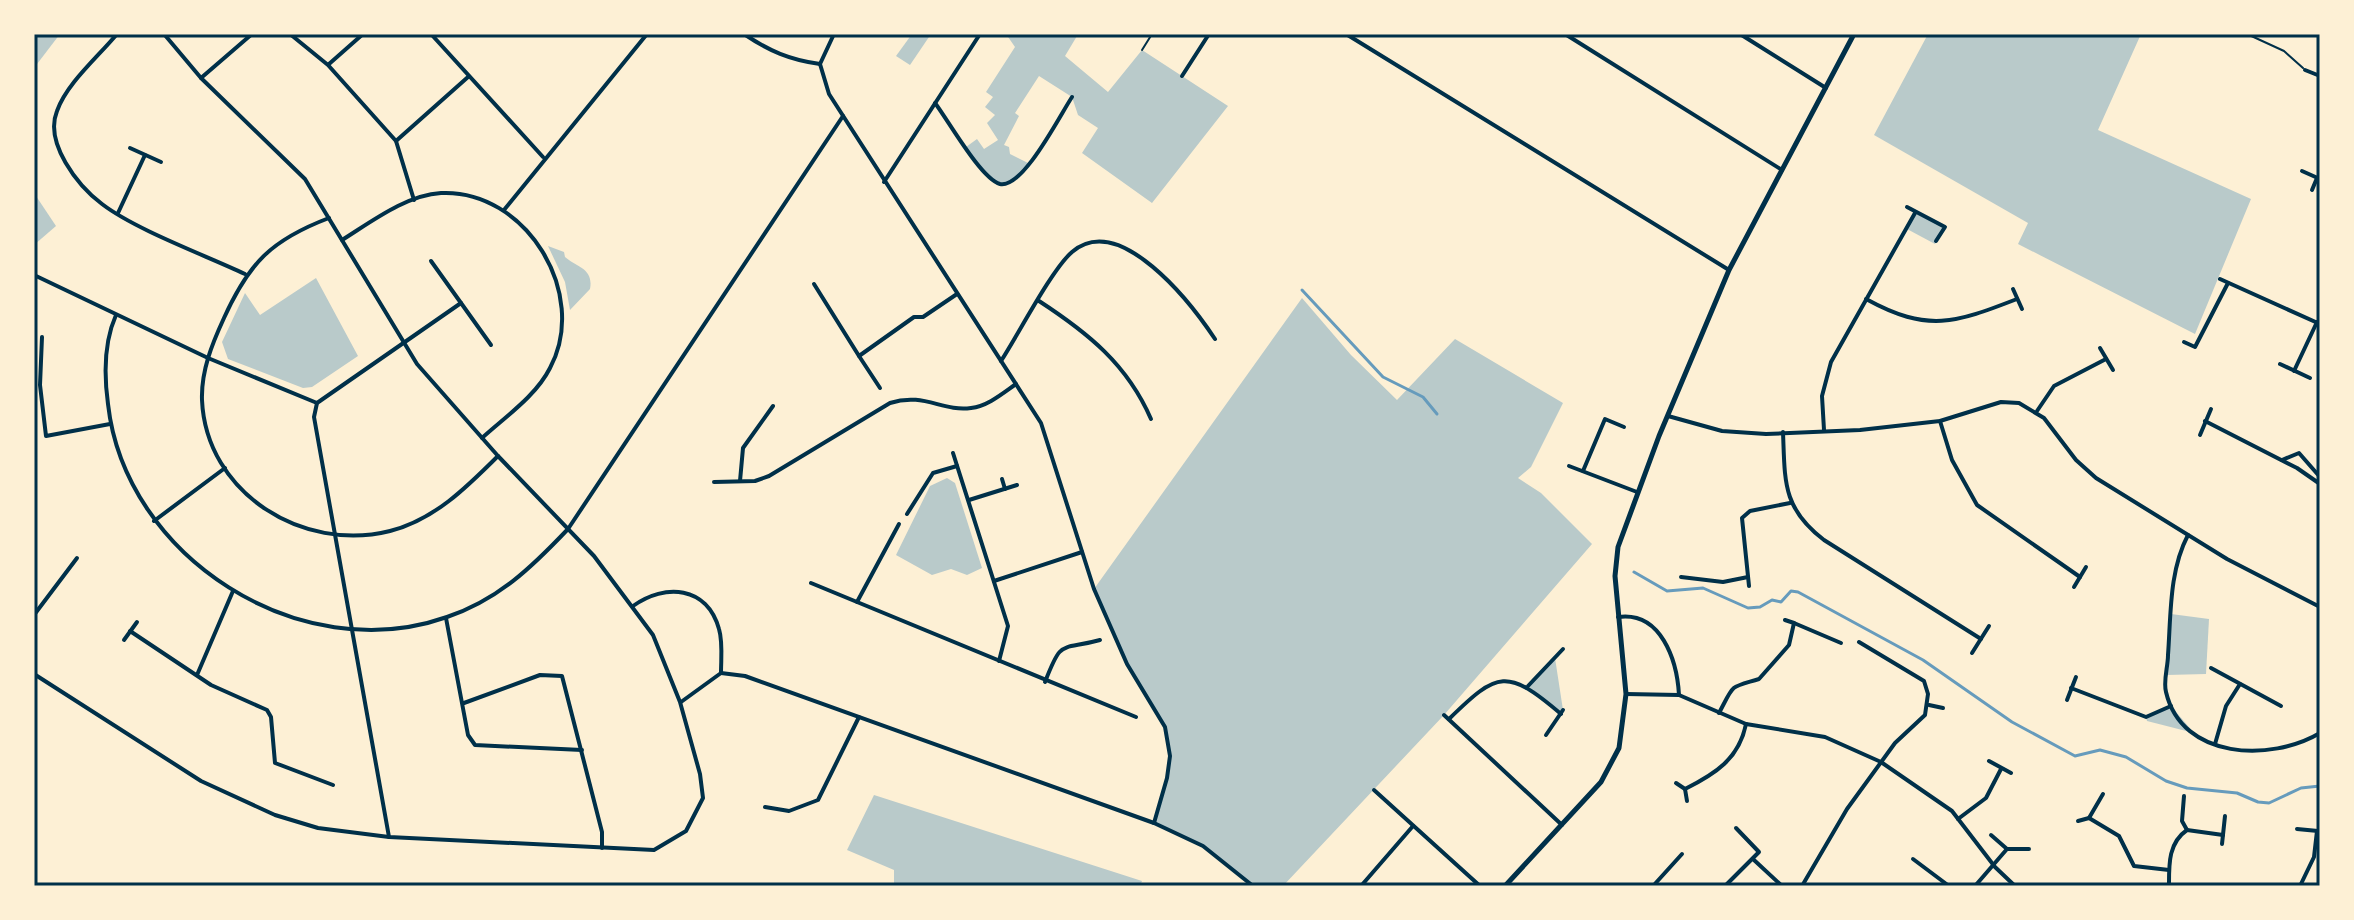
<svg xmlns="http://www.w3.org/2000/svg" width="2354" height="920" font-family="Montserrat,sans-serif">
<rect width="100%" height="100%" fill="#fdf0d5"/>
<g fill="#b9caca">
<polygon points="34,34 60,34 34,68"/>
<polygon points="912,34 931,34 910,65 896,56"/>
<polygon points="1006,34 1074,34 1077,36 1065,56 1108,92 1142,50 1228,106 1152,203 1082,153 1098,128 1078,115 1072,97 1039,76 1015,113 1019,116 1004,145 1009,147 1010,154 1030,164 1017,179 1001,184 984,172 966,147 977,139 984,149 998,140 987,123 995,115 985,107 993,97 986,92 1015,47"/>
<polygon points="1928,34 2141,34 2098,130 2251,199 2195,334 2018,244 2028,223 1874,135"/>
<polygon points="34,193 56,226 34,245"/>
<polygon points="1915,213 1945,227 1935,244 1907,229"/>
<path d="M 548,246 L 564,252 L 565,257 C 576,267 594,268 590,289 L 570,310 L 565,282 Z"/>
<polygon points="316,278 358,356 312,387 303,388 228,359 222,342 245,293 260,315"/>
<polygon points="1302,298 1351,355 1397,400 1455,339 1563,403 1531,467 1518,478 1541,493 1592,544 1444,715 1283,886 1253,886 1203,846 1154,823 1167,778 1170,756 1165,727 1127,664 1094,589"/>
<polygon points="947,478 955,483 982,568 967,575 951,569 932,575 896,555 930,486"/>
<polygon points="2171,614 2209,619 2206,674 2167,675"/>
<polygon points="1555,658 1563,710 1561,714 1528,686"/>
<polygon points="2171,706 2194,733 2147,721 2146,717"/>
<polygon points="874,795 1142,881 1140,886 894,886 894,870 847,850"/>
</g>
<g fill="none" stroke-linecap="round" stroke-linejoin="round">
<g stroke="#669bbc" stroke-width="3">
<polyline points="1302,290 1383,377 1423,397 1437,414"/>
<polyline points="1634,572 1667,591 1703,588 1748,608 1760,607 1772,600 1781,602 1791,591 1798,592 1923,660 2012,722 2075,756 2100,750 2126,757 2166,781 2187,788 2237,793 2258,802 2269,803 2301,788 2320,786"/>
</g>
<g stroke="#003049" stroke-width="2">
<polyline points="2247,34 2284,51 2303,68"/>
<polyline points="1142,50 1152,34"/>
</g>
<g stroke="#003049" stroke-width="4">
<path d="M 117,34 C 98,57 67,83 57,111 C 44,143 78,186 102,204 C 136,230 205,255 245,274"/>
<polyline points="290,34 328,65 396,141 414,200"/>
<polyline points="431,34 543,157"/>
<path d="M 744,34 C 769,51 790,60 820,64"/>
<polyline points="834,34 820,64 829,94 1041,423 1094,589 1127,664 1165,727 1170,756 1167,778 1154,823"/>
<polyline points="1346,34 1729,270"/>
<polyline points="1565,34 1782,170"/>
<polyline points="1740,34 1826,88"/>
<polyline points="329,64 363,34"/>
<polyline points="2305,70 2320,76"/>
<polyline points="1182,76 1209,34"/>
<polyline points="201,78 252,34"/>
<path d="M 935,103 C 948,120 981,179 1000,184 C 1023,189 1060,115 1072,97"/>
<polyline points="396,141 468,77"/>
<polyline points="130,148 161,162"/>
<polyline points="2302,171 2320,179"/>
<polyline points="884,182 980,34"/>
<polyline points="2312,190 2317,178"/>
<polyline points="1907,207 1945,227 1936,241"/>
<polyline points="504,210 647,34"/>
<polyline points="118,213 145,155"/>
<path d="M 329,218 C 271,240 249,263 224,318 C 212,344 201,371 202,400 C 206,493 303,553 390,531 C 434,520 467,487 498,456"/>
<path d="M 342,240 C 371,222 406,195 441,193 C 525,189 590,293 550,368 C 536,396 505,417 482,438"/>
<polyline points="431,261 491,345"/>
<polyline points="34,275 208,358 317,403"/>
<polyline points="2220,279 2320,324"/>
<polyline points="814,284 859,356 914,317 923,317 957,294"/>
<polyline points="2013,289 2022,309"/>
<path d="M 1866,299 C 1928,333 1955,323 2017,299"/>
<path d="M 1039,301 C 1088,333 1127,364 1151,419"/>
<path d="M 116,315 C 104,342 104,375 108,404 C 125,557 300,669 447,617 C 498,600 532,567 568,529 L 843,116"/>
<polyline points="42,337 40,385 46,436 110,424"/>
<polyline points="2184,342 2195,347 2228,283"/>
<polyline points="2100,348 2113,370"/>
<polyline points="859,356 880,388"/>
<path d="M 1001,361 C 1018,335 1052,269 1072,252 C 1120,211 1191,303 1215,339"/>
<polyline points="2280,364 2310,378"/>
<polyline points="2294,371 2317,322"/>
<polyline points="2037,411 2054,386 2106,359"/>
<polyline points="1668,416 1722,431 1766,434 1860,430 1940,421 2001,402 2019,403 2044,418 2076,460 2096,478 2227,559 2320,607"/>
<polyline points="1940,421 1952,460 1977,505 2080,577"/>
<polyline points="2205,421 2297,468 2320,484"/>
<polyline points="1824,430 1822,396 1831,362 1915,213"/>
<path d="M 1783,432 C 1785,481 1782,508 1824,540 L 1981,639"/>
<polyline points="2200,435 2211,409"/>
<polyline points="953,453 1008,626 999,661"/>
<polyline points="2282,460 2299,453 2320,477"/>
<polyline points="1569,466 1637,492"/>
<polyline points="1583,471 1605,419 1624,427"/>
<polyline points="1002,479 1005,489"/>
<polyline points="740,481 743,448 773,406"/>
<path d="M 714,482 L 755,481 L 769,476 L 890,403 C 924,392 942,412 971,408 C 988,406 1003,393 1016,384"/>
<polyline points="969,500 1017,485"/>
<polyline points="907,514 933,473 957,466"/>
<polyline points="154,521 225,468"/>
<path d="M 2188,535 C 2169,571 2171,615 2168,655 C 2168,667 2163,681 2166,692 C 2182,760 2271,762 2320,733"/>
<polyline points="1681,577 1723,582 1748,577"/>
<polyline points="994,581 1082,552"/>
<polyline points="811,583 1136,717"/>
<polyline points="1749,586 1742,518 1750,511 1790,503"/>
<polyline points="2074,587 2086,567"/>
<polyline points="857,602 899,524"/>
<path d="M 633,606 C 665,583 707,586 719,629 C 723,642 721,659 721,673 L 681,702"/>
<polyline points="34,615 77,558"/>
<path d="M 1618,617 C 1661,611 1677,660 1679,695"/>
<polyline points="446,618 468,735 475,745 582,750"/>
<polyline points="1794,623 1841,643"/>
<polyline points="130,631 211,685 267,710 271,717 275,763 333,785"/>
<polyline points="124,640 137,622"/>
<polyline points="1972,653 1989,626"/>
<polyline points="2211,668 2281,706"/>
<polyline points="721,673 745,676 1154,823 1203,846 1253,886"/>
<polyline points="34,674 201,781 275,815 318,828 389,837 654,850 686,831 703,798 700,774 680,702 653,635 594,556 498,456 417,364 305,179 201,78 164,34"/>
<polyline points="197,675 233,591"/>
<path d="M 1045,682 C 1062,638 1060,651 1100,640"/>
<polyline points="1528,686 1563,649"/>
<polyline points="2071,688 2146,717 2171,706"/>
<polyline points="1626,694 1679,695 1746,724 1825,737 1881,762 1952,811 1995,867 2015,886"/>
<polyline points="2067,700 2076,677"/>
<polyline points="464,703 540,675 562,676 602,832 602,848"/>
<polyline points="1929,705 1943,708"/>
<path d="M 1719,713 C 1735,683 1729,688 1759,679 L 1789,645 L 1794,623 L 1785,620"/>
<polyline points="1444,715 1562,825"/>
<path d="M 1449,719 C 1498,671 1507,668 1561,714"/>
<polyline points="1546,735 1563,710"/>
<polyline points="2215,744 2226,706 2240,684"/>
<polyline points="1989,761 2011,773"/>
<polyline points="1676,783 1685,789 1687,801"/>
<path d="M 1685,789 C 1715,774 1739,759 1746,724"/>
<polyline points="1374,790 1480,886"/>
<polyline points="2184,796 2182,821 2187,830"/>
<polyline points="765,807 789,811 818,800 859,717"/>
<polyline points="2089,818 2119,836 2134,866 2169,870"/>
<polyline points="1958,819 1986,798 2001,769"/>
<polyline points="2078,821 2089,818 2103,794"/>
<polyline points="2297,829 2318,831"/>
<polyline points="1991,835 2007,849 2029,849"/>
<polyline points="389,837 314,417 317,403 461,303"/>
<polyline points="2222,844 2225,816"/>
<polyline points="1913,859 1949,886"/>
<polyline points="1754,860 1782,886"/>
<polyline points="1361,886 1413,826"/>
<polyline points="1653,886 1682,854"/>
<polyline points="1725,886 1759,852 1736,828"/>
<polyline points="1802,886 1847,809 1895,743 1925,715 1928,694 1924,681 1859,642"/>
<polyline points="1975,886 2007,849"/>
<path d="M 2169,886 C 2169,865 2168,843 2187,830 L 2223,835"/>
<polyline points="2300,886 2314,857 2317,831"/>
</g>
<polyline stroke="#003049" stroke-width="5" points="1505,886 1601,782 1619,748 1626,694 1615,576 1618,547 1659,436 1729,270 1854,34"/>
</g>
<rect width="2354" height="920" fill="none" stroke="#fdf0d5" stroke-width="72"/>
<rect x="36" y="36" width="2282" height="848" fill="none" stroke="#003049" stroke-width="3"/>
</svg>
